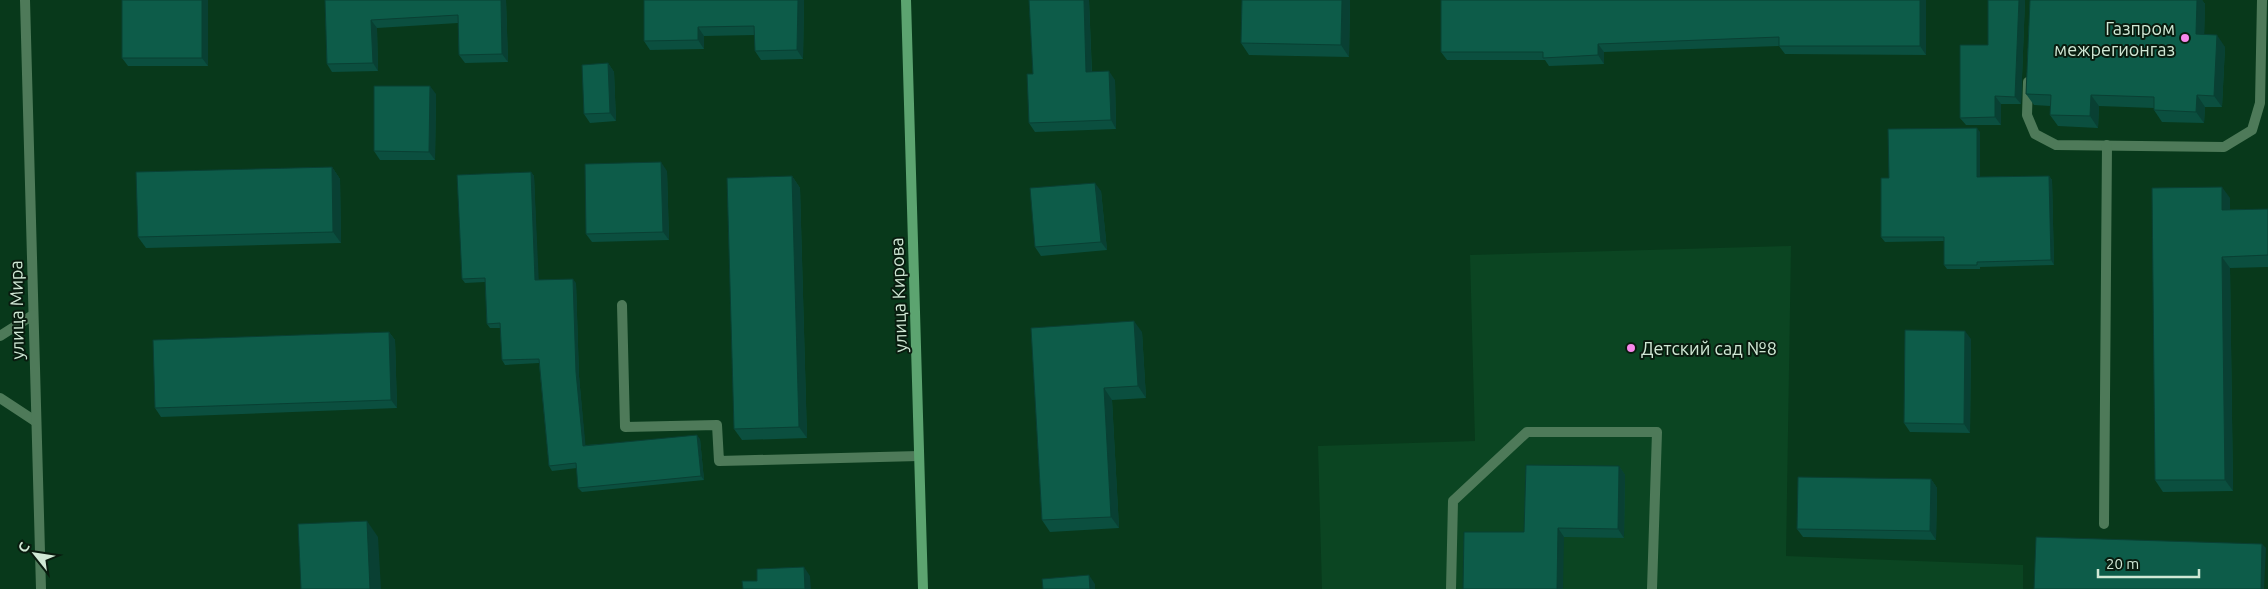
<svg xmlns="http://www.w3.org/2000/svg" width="2268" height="589" font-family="Ubuntu,sans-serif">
<rect width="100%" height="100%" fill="#08391b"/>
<polygon fill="#0b4522" points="1791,246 1786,556 2023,565 2023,589 1322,589 1318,446 1475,441 1470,255"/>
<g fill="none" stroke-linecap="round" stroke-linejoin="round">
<g stroke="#4e7a59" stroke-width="10">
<polyline points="2028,82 2027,115 2035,134 2056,145 2224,147 2252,130 2260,103 2262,0"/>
<polyline points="622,305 625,427 717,425 719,461 919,456"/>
<polyline points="0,398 35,421"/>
<polyline points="2104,524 2107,145"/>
<polyline points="1451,589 1453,501 1527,432 1657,432 1652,589"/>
</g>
<g stroke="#4e7a59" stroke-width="10">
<polyline points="25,0 41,589"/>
<polyline points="0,336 33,315"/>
</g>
<polyline stroke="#5ca470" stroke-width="10" points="906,0 923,589"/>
</g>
<g fill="#0b4f3f">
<polygon points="122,0 208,0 208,66 128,66 122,58"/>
<polygon points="325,0 506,0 508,62 465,63 459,55 458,23 377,28 378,71 332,72 327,64"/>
<polygon points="644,0 804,0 803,59 761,60 755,51 755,35 704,36 704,49 650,50 644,41"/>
<polygon points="1029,0 1089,0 1092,72 1115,80 1116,129 1035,132 1029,123 1033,74"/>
<polygon points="1242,0 1350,0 1349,57 1249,55 1241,43"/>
<polygon points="1441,0 1926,0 1926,55 1785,54 1779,46 1604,52 1604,64 1549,66 1545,60 1447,60 1441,52"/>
<polygon points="1988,0 2025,0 2021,104 2001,104 2001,125 1966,125 1960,118 1988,45"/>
<polygon points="2030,0 2202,0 2205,4 2204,35 2225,47 2222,107 2205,107 2204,123 2162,122 2154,110 2154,108 2099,106 2098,128 2058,126 2050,115 2050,106 2034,105 2026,94"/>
<polygon points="608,63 614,72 616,121 590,123 584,114"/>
<polygon points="436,94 435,160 380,160 374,151"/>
<polygon points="1980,132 1980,177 2049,176 2052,180 2054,265 1980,267 1980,269 1947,269 1944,265 1944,241 1885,242 1881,237 1889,178"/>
<polygon points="332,167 340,179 341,243 146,248 138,237"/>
<polygon points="667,171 669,240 592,242 586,234"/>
<polygon points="531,172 534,176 538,280 576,283 579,376 585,445 700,439 704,480 582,492 578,488 577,468 552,471 549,466 539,363 505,365 502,360 500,328 490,328 487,324 485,282 465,283 462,279"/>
<polygon points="792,176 800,188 807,438 742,440 734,429"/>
<polygon points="1101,191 1107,250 1041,256 1035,247"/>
<polygon points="2230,198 2230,210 2268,209 2268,267 2230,268 2233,491 2163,492 2155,480"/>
<polygon points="1031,328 1142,332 1146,398 1112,400 1119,528 1050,532 1042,520"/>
<polygon points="389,332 395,340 397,408 161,417 155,408"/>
<polygon points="1971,339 1970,433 1910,432 1904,423"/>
<polygon points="1619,466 1625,475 1624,538 1564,537 1524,532"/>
<polygon points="1931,479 1937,488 1936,540 1803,537 1797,529"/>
</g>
<g fill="#094033">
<polygon points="202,0 208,0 208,66 202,58"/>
<polygon points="501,0 506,0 508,62 502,54"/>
<polygon points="798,0 804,0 803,59 797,50"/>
<polygon points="1084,0 1089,0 1092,81 1086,72"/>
<polygon points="1342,0 1350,0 1349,57 1341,45"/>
<polygon points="1920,0 1926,0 1926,55 1920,46"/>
<polygon points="2019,0 2025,0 2021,104 2015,97"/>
<polygon points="2197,0 2202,0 2205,4 2204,46 2196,34"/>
<polygon points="371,20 377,28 378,71 373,63"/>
<polygon points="698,27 704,36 704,49 698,40"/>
<polygon points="2217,35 2225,47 2222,107 2214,96"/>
<polygon points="1598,44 1604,52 1604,64 1598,55"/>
<polygon points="608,63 614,72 616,121 610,113"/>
<polygon points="1109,71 1115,80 1116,129 1111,120"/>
<polygon points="430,86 436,94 435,160 429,152"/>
<polygon points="2091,95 2099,106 2098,128 2090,116"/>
<polygon points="2197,95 2205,107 2204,123 2196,112"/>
<polygon points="1995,96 2001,104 2001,125 1995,117"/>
<polygon points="1977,128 1980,132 1980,182 1977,177"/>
<polygon points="661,162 667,171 669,240 663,232"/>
<polygon points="332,167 340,179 341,243 333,232"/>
<polygon points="531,172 534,176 539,285 535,280"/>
<polygon points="792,176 800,188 807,438 799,427"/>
<polygon points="2049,176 2052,180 2054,265 2051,260"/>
<polygon points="1095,183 1101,191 1107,250 1101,242"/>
<polygon points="2222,187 2230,198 2230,222 2222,210"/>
<polygon points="2222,257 2230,268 2233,491 2225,480"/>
<polygon points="573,279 576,283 579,376 586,450 583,446 576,372"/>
<polygon points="1134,321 1142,332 1146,398 1138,386"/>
<polygon points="1965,331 1971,339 1970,433 1964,424"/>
<polygon points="389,332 395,340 397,408 391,400"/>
<polygon points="1104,388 1112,400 1119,528 1111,517"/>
<polygon points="697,435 700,439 704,480 701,476"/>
<polygon points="1619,466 1625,475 1624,538 1618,529"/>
<polygon points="1931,479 1937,488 1936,540 1930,531"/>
<polygon points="367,521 378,537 381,589 370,589"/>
<polygon points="1558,528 1564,537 1563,589 1557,589"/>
<polygon points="2262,544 2266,548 2264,589 2261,589"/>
<polygon points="804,567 810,576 811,589 805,589"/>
<polygon points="1089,575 1095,584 1095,589 1090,589"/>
</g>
<g fill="#0d5c49" stroke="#094033">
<rect x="122" y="0" width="80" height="58"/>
<polygon points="325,0 501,0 502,54 459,55 458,15 371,20 373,63 327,64"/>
<polygon points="644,0 798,0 797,50 755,51 754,26 698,27 698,40 644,41"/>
<polygon points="1029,0 1084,0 1086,72 1109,71 1111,120 1029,123 1027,74 1033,74"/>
<polygon points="1242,0 1342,0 1341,45 1241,43"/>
<polygon points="1441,0 1920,0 1920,46 1779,46 1779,37 1598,44 1598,55 1543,58 1543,52 1441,52"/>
<polygon points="1988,0 2019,0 2015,97 1995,96 1995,117 1960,118 1960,45 1988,45"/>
<polygon points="2030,0 2197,0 2196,34 2217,35 2214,96 2197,95 2196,112 2154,110 2154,97 2091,95 2090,116 2050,115 2051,95 2026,94"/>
<polygon points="608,63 610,113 584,114 582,65"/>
<polygon points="374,86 430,86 429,152 374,151"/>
<polygon points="1977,128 1977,177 2049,176 2051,260 1977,262 1977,265 1944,265 1944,237 1881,237 1881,178 1889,178 1888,129"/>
<polygon points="661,162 663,232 586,234 585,164"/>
<polygon points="332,167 333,232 138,237 136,172"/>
<polygon points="531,172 535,280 573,279 576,372 583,446 697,435 701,476 578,488 576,463 549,466 539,359 502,360 500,323 487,324 485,278 462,279 457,175"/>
<polygon points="792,176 799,427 734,429 727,178"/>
<polygon points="1095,183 1101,242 1035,247 1030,188"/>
<polygon points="2222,187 2222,210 2268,209 2268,255 2222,257 2225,480 2155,480 2152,188"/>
<polygon points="1134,321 1138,386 1104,388 1111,517 1042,520 1031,328"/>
<polygon points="1905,330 1965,331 1964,424 1904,423"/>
<polygon points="389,332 391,400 155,408 153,340"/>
<polygon points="1526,465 1619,466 1618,529 1558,528 1557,589 1463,589 1464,532 1524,532"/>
<polygon points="1798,477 1931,479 1930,531 1797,529"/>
<polygon points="367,521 370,589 301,589 298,524"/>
<polygon points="2036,537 2262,544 2261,589 2034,589"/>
<polygon points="804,567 805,589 743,589 742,581 757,581 757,569"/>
<polygon points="1089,575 1090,589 1043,589 1042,579"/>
</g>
<g fill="#f888eb" stroke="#091c0f" stroke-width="2">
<circle cx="2185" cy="38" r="5"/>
<circle cx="1631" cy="348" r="5"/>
</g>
<g text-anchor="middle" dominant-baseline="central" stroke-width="4" stroke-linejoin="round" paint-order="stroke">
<g font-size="18" fill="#d0e8d5" stroke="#091c0f" text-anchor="end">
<text x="2175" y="28">Газпром<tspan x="2175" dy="21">межрегионгаз</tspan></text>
<text x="1641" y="348" text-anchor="start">Детский сад №8</text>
</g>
<g font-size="18" fill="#d0e8d5" stroke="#091c0f">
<text transform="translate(898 295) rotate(-92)">улица Кирова</text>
<text transform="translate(16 310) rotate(-91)">улица Мира</text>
</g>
</g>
<g transform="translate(35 554) rotate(300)" stroke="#091c0f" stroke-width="4" paint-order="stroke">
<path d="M0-4L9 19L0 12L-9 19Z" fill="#d0e8d5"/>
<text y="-8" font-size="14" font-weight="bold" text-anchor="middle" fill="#d0e8d5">С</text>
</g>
<path d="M2098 569v8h101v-8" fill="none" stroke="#d0e8d5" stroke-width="2.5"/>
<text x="2106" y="569" font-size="15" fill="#d0e8d5" stroke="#091c0f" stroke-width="4" paint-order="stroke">20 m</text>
</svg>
